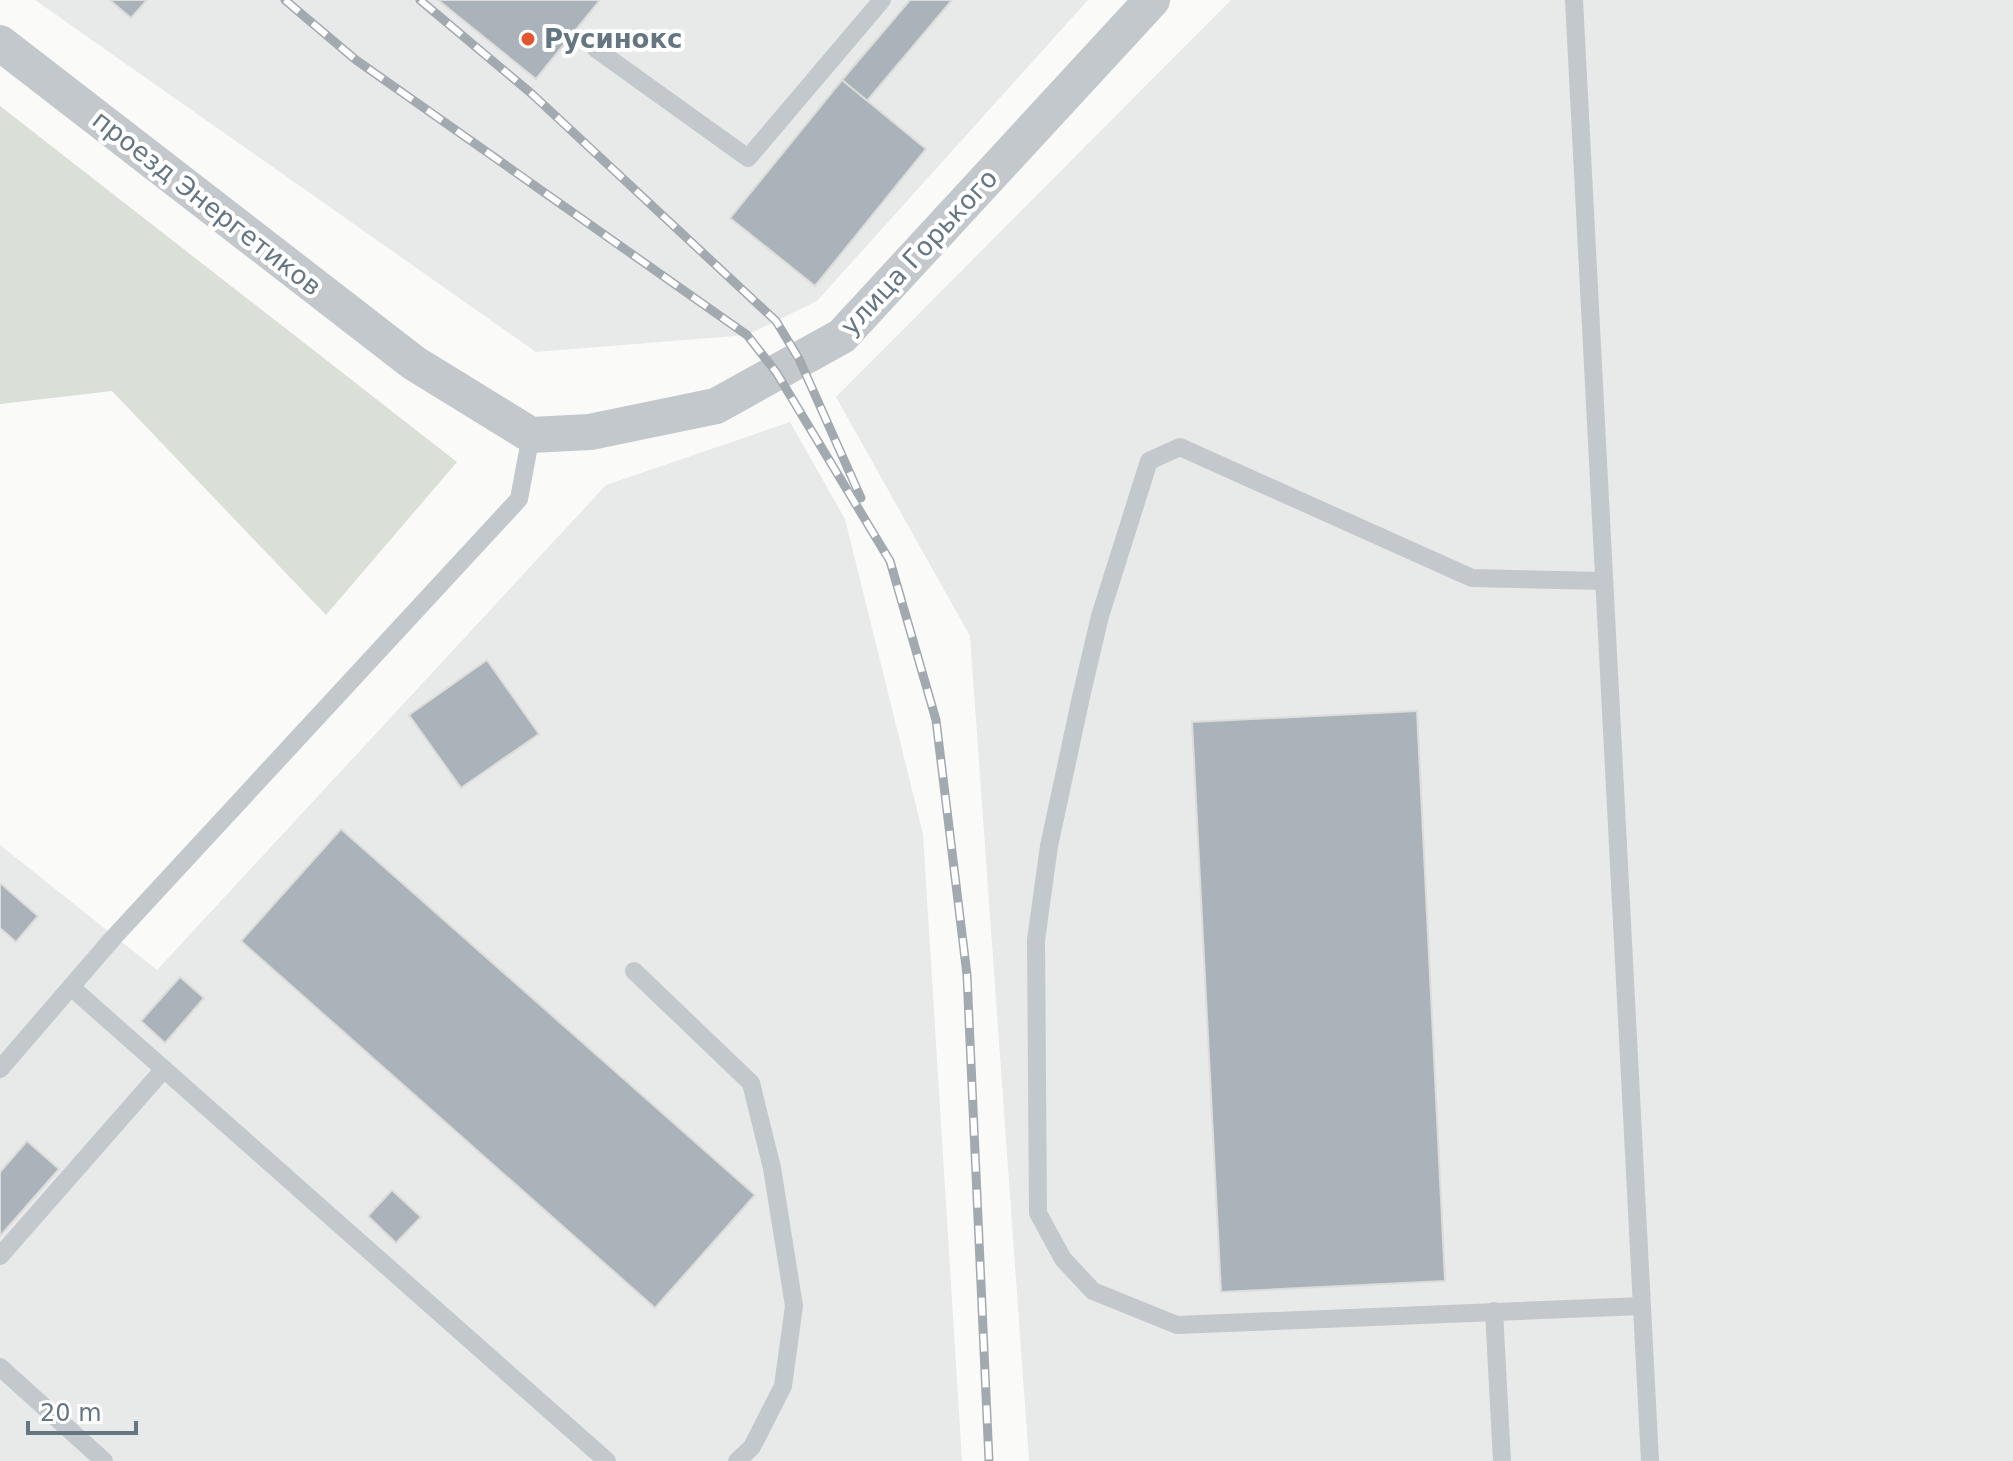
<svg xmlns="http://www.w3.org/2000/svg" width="2013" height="1461" font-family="'DejaVu Sans',sans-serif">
<rect width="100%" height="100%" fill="#fafaf8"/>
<g fill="#e8e9e9">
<polygon points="35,0 1088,0 817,301 747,335 536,352"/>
<polygon points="1231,0 2013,0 2013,1461 1029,1461 970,636 836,397"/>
<polygon points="790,422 845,519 923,834 962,1461 0,1461 0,845 157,970 606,485"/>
</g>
<polygon fill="#dadfd7" points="0,106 457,462 326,615 112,391 0,404"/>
<g fill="#aab3b9" stroke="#dcdcda" stroke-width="2">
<polygon points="110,0 147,0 131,18"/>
<polygon points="438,0 600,0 536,79"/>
<polygon points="910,0 952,0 866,102 842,80"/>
<polygon points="842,80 926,149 815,286 730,218"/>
<polygon points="487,660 539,734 461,788 409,715"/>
<polygon points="1417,711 1445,1281 1221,1292 1192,722"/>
<polygon points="341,829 755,1195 655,1308 241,941"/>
<polygon points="0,883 38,916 16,942 0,928"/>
<polygon points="180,977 204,998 165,1043 141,1021"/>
<polygon points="27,1141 59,1169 0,1236 0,1172"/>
<polygon points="392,1190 421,1217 396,1243 368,1216"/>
</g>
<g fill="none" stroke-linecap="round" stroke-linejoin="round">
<g stroke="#c3c8cc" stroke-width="18">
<polyline points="1574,0 1650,1461"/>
<polyline points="596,49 748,158 882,0"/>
<polyline points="1604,581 1472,578 1180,447 1149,461 1100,616 1081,697 1049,846 1036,940 1038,1213 1063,1259 1093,1291 1177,1325 1642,1306"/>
<polyline points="634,971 751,1083 772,1168 794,1306 783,1386 752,1447 737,1461"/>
<polyline points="71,987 607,1461"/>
<polyline points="0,1069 114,937 519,499 531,435"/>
<polyline points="0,1256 164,1069"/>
<polyline points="1494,1311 1502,1461"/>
<polyline points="0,1367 104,1461"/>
</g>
<polyline stroke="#c3c8cc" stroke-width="36" points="0,43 414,363 531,435 590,432 716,406 842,336 1152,0"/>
<defs>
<g id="rail">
<polyline points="285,0 356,60 747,335 776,372 890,561 936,720 967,975 989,1461"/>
<polyline points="420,0 532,94 776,321 799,359 861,498"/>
</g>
</defs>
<use href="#rail" stroke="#a2aab0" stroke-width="9"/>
<use href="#rail" stroke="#fff" stroke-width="6" stroke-dasharray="18" stroke-linecap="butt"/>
</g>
<circle fill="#e4572e" stroke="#fff" stroke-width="3" cx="528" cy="39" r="8"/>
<g text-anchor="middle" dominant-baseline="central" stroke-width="8" stroke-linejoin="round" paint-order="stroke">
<g font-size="26" font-weight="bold" fill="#657683" stroke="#fff" text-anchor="start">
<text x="544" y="39">Русинокс</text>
</g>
<g font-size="26" fill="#657683" stroke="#fff">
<text transform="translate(207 203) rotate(38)">проезд Энергетиков</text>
<text transform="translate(919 252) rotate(-47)">улица Горького</text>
</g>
</g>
<path d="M28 1421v12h108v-12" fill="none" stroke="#657683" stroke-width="4"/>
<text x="40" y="1421" font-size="24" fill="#657683" stroke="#ffffff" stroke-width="6" paint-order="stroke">20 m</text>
</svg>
